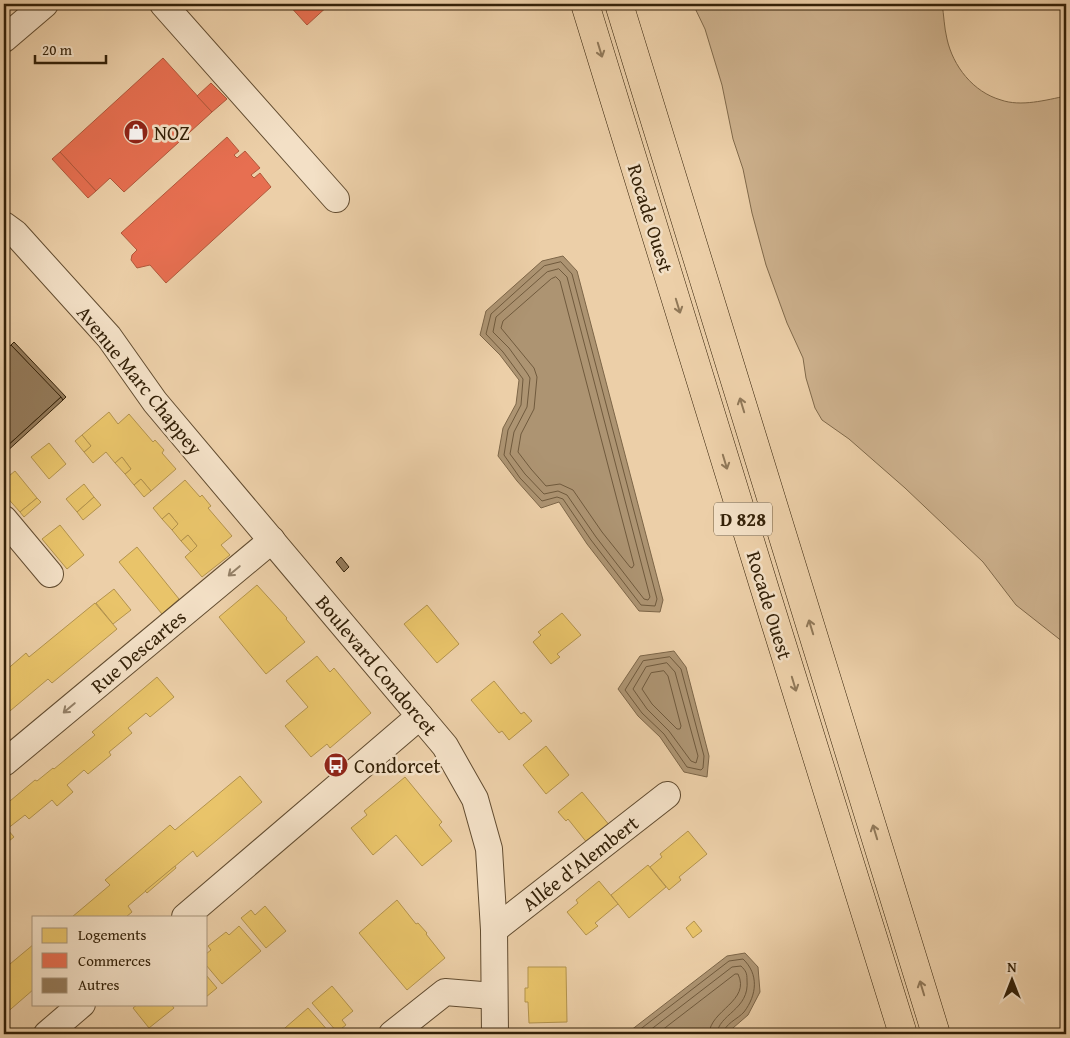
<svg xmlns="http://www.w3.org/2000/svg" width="1070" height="1038" font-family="'Gentium Book Plus',serif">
<rect width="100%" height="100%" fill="#eccfa8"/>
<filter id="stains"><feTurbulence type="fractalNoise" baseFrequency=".004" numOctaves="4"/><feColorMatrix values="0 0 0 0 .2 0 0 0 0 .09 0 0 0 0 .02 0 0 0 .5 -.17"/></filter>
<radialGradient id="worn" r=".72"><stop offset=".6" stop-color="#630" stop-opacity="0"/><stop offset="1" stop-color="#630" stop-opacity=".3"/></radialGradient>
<path fill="#cdb18d" stroke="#80694a" d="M 693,4 L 942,4 C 944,15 944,27 947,39 C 953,66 973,92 1001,100 C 1021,107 1046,100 1066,96 L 1066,643 L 1063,642 L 1016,605 L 983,562 L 905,488 L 849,439 L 822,420 L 815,408 L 806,378 L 803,358 L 787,323 L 766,265 L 752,213 L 743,169 L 733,139 L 722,85 L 705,29 Z"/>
<g fill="#ad9472" stroke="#7d6648">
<polygon points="563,256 577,271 663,600 660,612 639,611 587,544 559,502 541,508 517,481 498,456 503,428 516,404 519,380 500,355 480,335 486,311 542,261"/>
<polygon points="674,651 686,667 709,756 707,777 684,772 660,737 638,716 618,689 640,656"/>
<polygon points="745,953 758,967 760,992 748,1015 726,1034 626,1034 727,956"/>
</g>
<g fill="#e9c46a" stroke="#b3934d">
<polygon points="109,412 118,424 129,414 153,442 155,440 164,450 162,453 176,469 151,491 141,479 134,485 125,474 131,469 122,457 115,463 106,452 93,463 84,452 91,446 82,435"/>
<polygon points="82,435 91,446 84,452 75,441"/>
<polygon points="49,443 66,464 49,479 31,457"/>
<polygon points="122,457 131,469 125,474 115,463"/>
<polygon points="15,471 37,498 20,512 4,494 4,480"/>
<polygon points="141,479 151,491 144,497 134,485"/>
<polygon points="185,480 200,497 202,495 211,506 208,508 232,536 221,545 230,555 202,577 185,557 197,546 188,535 181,541 172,530 178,524 169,513 162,519 153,508"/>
<polygon points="84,484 94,497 77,512 66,499"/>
<polygon points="94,497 101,505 83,520 77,512"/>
<polygon points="37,498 41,502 24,517 20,512"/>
<polygon points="169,513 178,524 172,530 162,519"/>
<polygon points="60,525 84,555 67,569 42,539"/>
<polygon points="188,535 197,546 191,552 181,541"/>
<polygon points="137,547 179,599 162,614 119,562"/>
<polygon points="257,585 287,618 286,619 305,642 266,674 219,617"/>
<polygon points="114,589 131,610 113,624 96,603"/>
<polygon points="95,603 117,629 52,683 48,679 4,716 4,672 26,653 29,657"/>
<polygon points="427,605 459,644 437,663 404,624"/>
<polygon points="562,613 581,635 557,654 560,657 551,664 533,642 541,635 538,632"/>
<polygon points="317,656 330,672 334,668 371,713 330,748 327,744 311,757 285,726 308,707 286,681"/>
<polygon points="157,677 174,697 150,717 146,713 128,728 132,733 109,752 111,755 88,774 84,770 67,785 73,792 57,806 52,800 29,819 25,815 7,829 14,837 4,845 4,806 35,780 37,781 53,768 54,769 95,735 92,732"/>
<polygon points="494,681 521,714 524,712 532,721 509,740 502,731 499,733 471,700"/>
<polygon points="546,746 569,775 546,794 523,765"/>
<polygon points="240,776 262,802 197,857 193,851 128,906 132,912 126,917 72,917 110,885 105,880 170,825 175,830"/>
<polygon points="405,777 442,822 439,825 452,841 422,866 396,835 373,855 351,828 367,815 364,811"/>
<polygon points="582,792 610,826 588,844 568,819 566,821 558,812"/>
<polygon points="688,831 707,854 679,877 681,880 669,890 650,867 662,857 660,854"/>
<polygon points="648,865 666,887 629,918 611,895"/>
<polygon points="175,866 176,868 147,893 145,891"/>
<polygon points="599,881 618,904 595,923 598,926 586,935 567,912 578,903 576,900"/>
<polygon points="397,900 416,924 418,923 427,933 426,934 445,958 407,990 359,933"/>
<polygon points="265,906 286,931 266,948 241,918 251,910 255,915"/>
<polygon points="694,921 702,931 693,938 686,928"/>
<polygon points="239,926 261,951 222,984 206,965 206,954 211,950 208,946 226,932 229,935"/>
<polygon points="34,944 34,989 4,1015 4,969"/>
<polygon points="528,967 566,967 567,1022 529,1023 528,1002 525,1002 525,988 528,988"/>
<polygon points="206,975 217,988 206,997"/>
<polygon points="332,986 353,1011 342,1020 346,1025 337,1032 312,1003"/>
<polygon points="138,1004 171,1004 174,1008 149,1028 133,1008"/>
<polygon points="308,1008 330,1033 328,1034 278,1034"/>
</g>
<g fill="#e76f51" stroke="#b1583b">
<polygon points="288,4 330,4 307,25"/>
<polygon points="163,58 212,112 124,192 110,178 96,191 60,152"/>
<polygon points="211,83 227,99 212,112 197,96"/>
<polygon points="227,137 239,151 234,155 237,158 245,151 260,168 251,175 254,178 260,173 271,187 166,283 150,265 137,268 131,260 132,255 137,250 121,233"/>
<polygon points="60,152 96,191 88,198 52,159"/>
</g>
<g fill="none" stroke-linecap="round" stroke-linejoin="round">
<g stroke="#705a3d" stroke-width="1">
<polygon points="561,262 572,274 657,599 655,606 641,605 591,540 563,499 557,497 542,501 520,478 504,455 508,430 521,405 523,379 503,352 486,334 491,314 544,266"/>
<polygon points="559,269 567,277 650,597 648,600 644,599 596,537 567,495 558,491 544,494 525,474 510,454 514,432 527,407 530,378 527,373 509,348 493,332 496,317 547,272"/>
<polygon points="556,277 560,281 634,565 632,568 630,567 602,532 573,490 560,484 546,486 531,469 518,452 521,434 534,409 537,377 534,368 501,328 503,321 551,279"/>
<polygon points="670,657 681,669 704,756 703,768 701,770 687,767 664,734 642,713 625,690 643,661"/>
<polygon points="667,663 675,672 698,756 696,763 691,761 669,731 647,709 633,689 646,667"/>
<polygon points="664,671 668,676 681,726 680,729 677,729 652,704 642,689 651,673"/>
<path d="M 634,1034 L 729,961 L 743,959 C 759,974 757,995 744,1012 C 738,1019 724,1024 723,1034"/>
<path d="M 645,1034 L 732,967 L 741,966 C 746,971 747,973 747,980 C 750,1010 718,1014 717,1034"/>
<path d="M 657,1034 L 735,974 L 738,974 C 751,1001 710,1010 709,1034"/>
</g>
</g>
<g fill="#947b5b" stroke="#342108">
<polygon points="14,342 66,397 63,400 11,345"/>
<polygon points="11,345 61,397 4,449 4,351"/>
<polygon points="61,397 63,400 4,454 4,449"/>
<polygon points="341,557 349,567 344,572 336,562"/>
</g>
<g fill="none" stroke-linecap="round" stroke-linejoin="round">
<defs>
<g id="street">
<polyline points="163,4 336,199"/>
<polyline points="4,39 45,4"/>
<polyline points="4,225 15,233 109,337 155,402 445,746 475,799 489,849 494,930 495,1034"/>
<polyline points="4,519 50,574"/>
<polyline points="4,763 272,540"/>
<polyline points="185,917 420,716"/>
<polyline points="494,930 667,795"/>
<polyline points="47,1034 82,1004"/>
<polyline points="392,1034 445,992 494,996"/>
</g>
<g id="primary">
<polyline points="585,4 766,593 903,1034"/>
<polyline points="619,4 936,1034"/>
</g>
</defs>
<use href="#street" stroke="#624c30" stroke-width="28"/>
<use href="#primary" stroke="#342108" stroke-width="29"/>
<use href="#street" stroke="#f3e0c6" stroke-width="26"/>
<use href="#primary" stroke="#eccfa8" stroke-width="28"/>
</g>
<defs><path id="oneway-shaft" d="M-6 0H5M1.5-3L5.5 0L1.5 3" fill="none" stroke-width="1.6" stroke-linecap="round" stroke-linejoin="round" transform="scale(1.25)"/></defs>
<g stroke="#907858">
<use href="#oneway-shaft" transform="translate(600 50) rotate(73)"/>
<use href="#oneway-shaft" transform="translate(678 306) rotate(73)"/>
<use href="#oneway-shaft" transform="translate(742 405) rotate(-107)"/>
<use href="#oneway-shaft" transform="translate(725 462) rotate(73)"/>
<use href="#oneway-shaft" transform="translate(811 627) rotate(-107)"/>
<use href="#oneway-shaft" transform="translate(794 684) rotate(73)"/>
<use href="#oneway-shaft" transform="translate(875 832) rotate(-107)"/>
<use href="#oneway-shaft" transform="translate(922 988) rotate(-107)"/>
</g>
<g stroke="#948067">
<use href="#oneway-shaft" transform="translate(234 571) rotate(140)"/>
<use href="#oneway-shaft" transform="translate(69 708) rotate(140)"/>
</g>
<defs>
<symbol id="shop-disc" viewBox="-11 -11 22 22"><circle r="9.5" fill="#8f2418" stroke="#f3e0c6"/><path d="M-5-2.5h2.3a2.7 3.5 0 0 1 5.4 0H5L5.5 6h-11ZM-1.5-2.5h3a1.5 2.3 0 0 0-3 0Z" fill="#fff"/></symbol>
<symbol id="bus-disc" viewBox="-11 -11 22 22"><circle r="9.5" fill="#8f2418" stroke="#f3e0c6"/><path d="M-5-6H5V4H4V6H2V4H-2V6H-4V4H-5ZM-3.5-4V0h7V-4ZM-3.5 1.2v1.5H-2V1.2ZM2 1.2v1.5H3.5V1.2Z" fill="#fff"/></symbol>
</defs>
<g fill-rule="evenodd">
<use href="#shop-disc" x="122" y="118" width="28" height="28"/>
<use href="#bus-disc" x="322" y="751" width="28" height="28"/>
</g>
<g text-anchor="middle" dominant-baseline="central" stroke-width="5" stroke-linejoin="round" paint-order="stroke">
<rect fill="#f3e0c6" stroke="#6d5a41" stroke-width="1" x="714" y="502.5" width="58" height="33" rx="4"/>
<g font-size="19" font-weight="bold" fill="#342108">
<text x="743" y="519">D 828</text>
</g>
<g font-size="20" fill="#342108" stroke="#f3e0c6" text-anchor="start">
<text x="154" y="132">NOZ</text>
<text x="354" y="765">Condorcet</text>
</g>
<g font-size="20" fill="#342108" stroke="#f3e0c6">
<text transform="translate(651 218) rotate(73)">Rocade Ouest</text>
<text transform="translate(140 380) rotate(51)">Avenue Marc Chappey</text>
<text transform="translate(770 605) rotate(73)">Rocade Ouest</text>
<text transform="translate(138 651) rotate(-40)">Rue Descartes</text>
<text transform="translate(377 665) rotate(50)">Boulevard Condorcet</text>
<text transform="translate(580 863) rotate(-38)">Allée d'Alembert</text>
</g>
</g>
<rect width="1070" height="1038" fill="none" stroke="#eccfa8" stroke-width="20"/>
<rect x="5" y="5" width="1060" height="1028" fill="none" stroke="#342108" stroke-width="2.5"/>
<rect x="10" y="10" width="1050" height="1018" fill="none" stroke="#342108"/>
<rect x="32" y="916" width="175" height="90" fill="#f3e0c6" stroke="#a7947a"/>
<rect x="42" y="928" width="25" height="15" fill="#e9c46a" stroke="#a7947a"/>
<text x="78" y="940" font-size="15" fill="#342108">Logements</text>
<rect x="42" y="953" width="25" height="15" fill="#e76f51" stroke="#a7947a"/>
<text x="78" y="966" font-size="15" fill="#342108">Commerces</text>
<rect x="42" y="978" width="25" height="15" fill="#947b5b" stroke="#a7947a"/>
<text x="78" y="990" font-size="15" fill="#342108">Autres</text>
<g transform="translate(1012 980)" stroke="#f3e0c6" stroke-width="4" paint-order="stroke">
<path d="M0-4L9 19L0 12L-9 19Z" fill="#342108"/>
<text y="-8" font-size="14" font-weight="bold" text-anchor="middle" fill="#342108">N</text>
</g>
<path d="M35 55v8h71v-8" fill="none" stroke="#342108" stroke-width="2.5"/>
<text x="42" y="55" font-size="15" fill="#342108" stroke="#f3e0c6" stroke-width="4" paint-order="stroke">20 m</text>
<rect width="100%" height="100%" filter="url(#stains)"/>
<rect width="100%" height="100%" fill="url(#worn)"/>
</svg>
